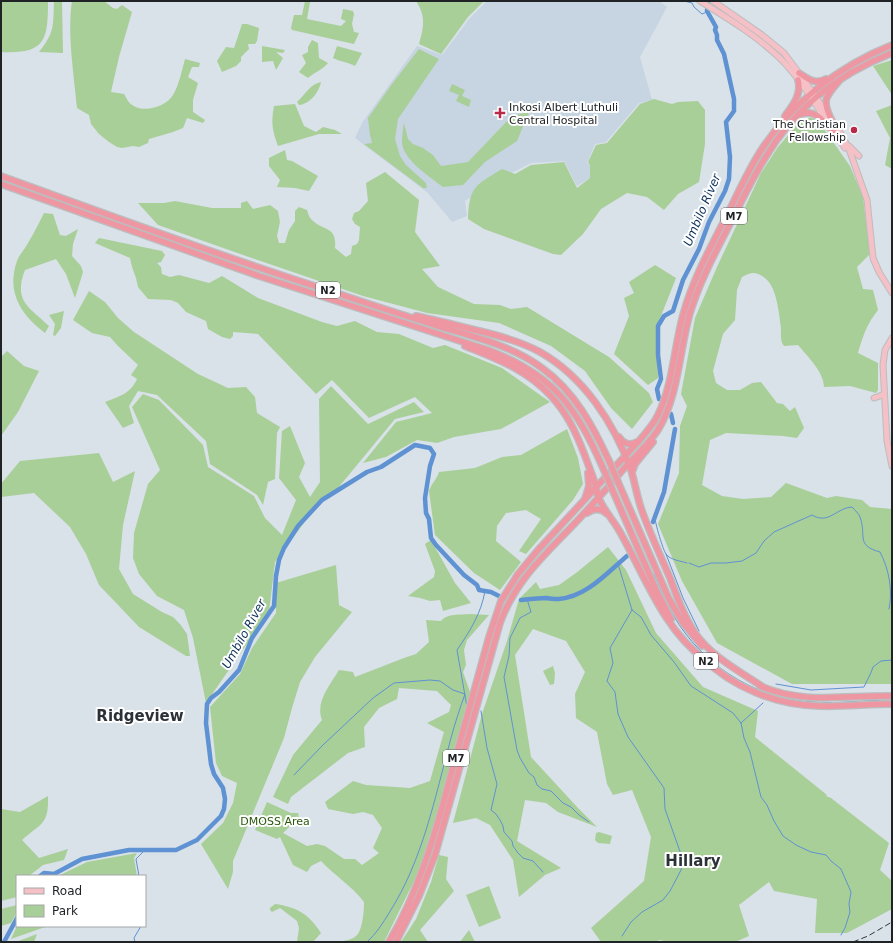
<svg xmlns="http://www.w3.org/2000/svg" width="893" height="943" font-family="'DejaVu Sans',sans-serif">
<rect width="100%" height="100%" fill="#d9e1e9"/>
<polygon fill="#c7d4e1" points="487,1 659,1 667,7 640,57 652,100 639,103 606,142 595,144 587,163 590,166 590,178 577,186 564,161 531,163 494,182 465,201 467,216 452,222 428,193 355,138 362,123 417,46 442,55 470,18"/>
<g fill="#a9cf98">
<path d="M 1,1 L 48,1 C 48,41 45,54 1,52 Z"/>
<path d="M 54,1 L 62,1 L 63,53 L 39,52 C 55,32 53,26 54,1 Z"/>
<path d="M 72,1 L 104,1 L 113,8 L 117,9 L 122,5 L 132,12 L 119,57 L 111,92 L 124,94 C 127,99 129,104 134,106 C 145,113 167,106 173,95 C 179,85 182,70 185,59 L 200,63 L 199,67 L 192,67 L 188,77 L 198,83 L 193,100 L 193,112 L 205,120 L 203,123 L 187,118 L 183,128 L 173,132 L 149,139 L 148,143 L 139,147 L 133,146 L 122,148 L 117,147 L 109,142 L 99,134 L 91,124 L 89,115 L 77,108 C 74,75 67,33 72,1 Z"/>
<polygon points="305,1 310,2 307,19 341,26 346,21 341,19 343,9 353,11 354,14 352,24 354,32 359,33 354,44 292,30 291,28 294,15 302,15"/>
<path d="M 416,1 L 484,1 L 468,17 L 441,54 L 419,44 C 424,27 426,16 416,1 Z"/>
<polygon points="242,24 247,24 259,28 257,41 255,44 248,44 249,49 241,57 241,61 236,66 222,72 217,61 226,47 234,48"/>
<path d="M 312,40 L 318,43 L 319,58 L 328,63 C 322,70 315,72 308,78 L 299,72 L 306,63 L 302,55 L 308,52 L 308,47 Z"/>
<polygon points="262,46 285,50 283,53 276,52 283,58 276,70 273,61 262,62"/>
<path d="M 337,46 L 362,53 L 355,66 C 348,62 341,62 333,58 Z"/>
<polygon points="419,49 439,59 398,119 395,139 400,156 406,165 426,183 427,188 423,188 364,144 372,143 370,135 368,118 392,84"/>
<polygon points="892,60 892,95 873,66"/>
<path d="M 321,82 C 319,92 310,104 299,105 L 297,102 C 305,95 310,84 321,82 Z"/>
<polygon points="452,84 465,90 462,96 471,100 469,107 456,101 459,95 449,91"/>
<path d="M 654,99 L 672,104 L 678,102 L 698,101 L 705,110 L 705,144 L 699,182 L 678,194 L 664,210 L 647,197 L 627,193 L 601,209 L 583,234 L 561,255 L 553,254 L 484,229 L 468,219 C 469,186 476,185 502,169 L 515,174 L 531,165 L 564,162 L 577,188 L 590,178 L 590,166 L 588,162 L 596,145 L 607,143 L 640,104 Z"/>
<path d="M 295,104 L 304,126 L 316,132 L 323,127 L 335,130 L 342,134 L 319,134 L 278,146 C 272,130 271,122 274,106 Z"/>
<polygon points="892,105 892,169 885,165 890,138 876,111"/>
<path d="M 529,112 L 517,141 L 485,162 L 463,185 L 443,187 C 430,177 402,159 402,142 C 402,135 403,129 404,123 L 408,139 L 413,144 L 423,148 L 433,155 L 441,166 L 468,162 L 512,116 Z"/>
<path d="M 806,118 L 812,118 L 819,122 L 850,166 L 863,197 L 870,254 L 857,267 L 863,289 L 873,290 L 878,310 C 867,324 863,335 858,353 L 878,363 L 878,390 L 876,393 L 850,386 L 824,387 C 824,372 807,356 798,345 L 784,346 C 780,341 781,335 781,328 C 779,314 777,287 765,278 C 755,271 752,272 742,277 L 737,290 L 735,320 L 723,334 L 713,371 L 716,383 L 727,390 L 740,390 L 752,383 L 761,382 L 777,403 L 783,404 L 790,411 L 795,407 L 804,428 L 797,438 L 783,436 L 726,433 L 710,440 L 702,485 L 722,496 L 743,499 L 771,497 L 786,483 L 827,498 L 836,496 L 862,500 L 870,507 L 892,509 L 892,684 L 792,684 L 717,643 L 682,581 L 658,524 L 679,473 L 680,426 L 687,406 L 681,394 L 695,318 L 717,267 L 761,173 L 778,147 L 801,120 Z"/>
<polygon points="285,150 287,160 292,161 318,176 309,191 295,188 277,187 280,180 269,166 269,158"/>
<path d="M 385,172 L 419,200 L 415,232 L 440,266 L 422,269 L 438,287 L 474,304 L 500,305 L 511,309 L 527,307 L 609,357 L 649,393 L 653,402 L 632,429 L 611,408 L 585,371 L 551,346 L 499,323 L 427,313 L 363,296 L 246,256 L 158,225 L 138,203 L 164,203 L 175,201 L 212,208 L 241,208 L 241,203 L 247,201 L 253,209 L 270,205 L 278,211 L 280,222 L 277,236 L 279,243 L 285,243 L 289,230 L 295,221 L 295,211 L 299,207 L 307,210 C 308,213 309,217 311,219 C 323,232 337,225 335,248 L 346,257 L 351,254 L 352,246 L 357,244 L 359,240 L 360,227 L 355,224 L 352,219 L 354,213 L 359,211 L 368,201 L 366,183 Z"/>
<path d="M 44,213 L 53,214 L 60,235 L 66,236 L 78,229 L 73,244 L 72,256 L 81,266 L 83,272 L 75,298 L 66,274 L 56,259 L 25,270 C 13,301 29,307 49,326 L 45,333 C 21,315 6,292 17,261 C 19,255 25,249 28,243 C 34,233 39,223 44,213 Z"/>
<polygon points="99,238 162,251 165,255 161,262 157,263 161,267 162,274 170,277 179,275 209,283 222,276 258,298 322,322 337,326 355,321 377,332 399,334 433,348 445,345 502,368 550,402 501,429 454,437 437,443 417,440 386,457 363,463 396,422 432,413 415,397 369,418 332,380 316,394 258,334 233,332 233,336 230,339 222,337 208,329 206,321 186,312 178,303 171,300 148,299 138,287 136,278 132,267 130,258 95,243"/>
<polygon points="655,265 676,278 657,326 658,378 648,385 614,354 629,316 624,298 634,293 629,282"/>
<path d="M 89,291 L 105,302 L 118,318 L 134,332 L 198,374 L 228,388 L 246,387 L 255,397 L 257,413 L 280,427 L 277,433 L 275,479 L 268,482 L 263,505 L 257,495 L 210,464 L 206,441 L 157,395 L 138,391 L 129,406 L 134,423 L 123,428 L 105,402 C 120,396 130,394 137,379 L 131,375 L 138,365 L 118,346 L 110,337 L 92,333 L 73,320 Z"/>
<polygon points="64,311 61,328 55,336 53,335 55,324 49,315"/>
<polygon points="7,351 24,366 39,371 18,412 1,436 1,357"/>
<polygon points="331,386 368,424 414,402 424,412 395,419 338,488 318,504 275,562 269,612 206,703 193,638 184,610 157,596 139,574 133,558 134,533 148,484 160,470 132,407 143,394 159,400 203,445 208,467 254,496 265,518 282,535 296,500 279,478 282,431 290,426 305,463 299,477 310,497 320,482 319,399"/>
<path d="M 567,429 L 578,458 L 583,484 L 573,500 L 526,554 L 519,551 L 541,519 L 526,510 L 506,513 L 497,526 L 496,541 L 521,562 L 500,590 L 474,573 L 435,535 L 429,491 C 431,484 437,479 439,472 L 475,468 L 502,457 L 521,455 Z"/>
<polygon points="99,453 113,482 135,471 123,525 119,569 133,594 162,612 173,617 180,624 187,634 190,656 186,656 139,627 99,585 86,554 70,527 34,493 1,497 1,484 20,461"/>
<polygon points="431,540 455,583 471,603 443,611 440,600 430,601 420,598 408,596 434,577 435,571 425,544"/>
<polygon points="608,547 626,570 656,633 703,687 758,711 755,737 827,795 826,796 831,798 889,843 880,870 892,881 892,909 847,933 815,933 817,899 774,891 769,882 739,905 749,936 735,942 670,942 659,940 657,942 601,942 591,928 644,881 651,837 632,790 613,795 607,784 597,732 576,718 575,694 585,672 566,641 533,629 515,655 531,757 578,808 597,827 558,812 546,803 525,800 517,841 561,868 545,875 519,897 513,860 490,825 476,818 453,823 482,714 507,641 519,599 536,582 540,589 559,585 576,573"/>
<polygon points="336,565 339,605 352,612 315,657 300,682 292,708 284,738 233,861 233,872 228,889 201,844 223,823 233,803 237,783 222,776 216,763 210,707 240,674 252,648 276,613 276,583"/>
<path d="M 470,614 L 489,615 L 467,640 L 464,650 L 466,665 L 463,672 L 470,692 L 436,817 L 418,873 L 384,942 L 337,942 C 344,941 353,940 358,934 C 363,926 364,910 364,902 C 352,886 335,876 321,861 L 311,866 L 307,872 L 293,865 L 280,837 L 277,839 L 255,830 L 267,802 L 291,813 L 298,813 L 299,818 L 283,833 L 307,846 L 317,844 L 325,846 L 344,859 L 355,859 L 362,865 L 379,853 L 373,848 L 382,828 L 373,815 L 363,812 L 353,814 L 328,809 L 325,802 L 353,781 L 366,785 L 410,788 L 430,781 L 444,732 L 427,723 L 449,712 L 451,705 L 437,691 L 399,688 L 397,699 L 379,708 L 364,727 L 365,747 L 348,753 L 291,797 L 288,804 L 273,797 L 293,755 L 322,720 C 315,702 330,685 339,670 L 353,672 L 355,677 L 404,658 L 416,654 L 429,642 L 426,620 L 441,621 C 447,613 461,615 470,614 Z"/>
<polygon points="553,666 555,673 554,684 550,685 543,671"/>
<path d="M 48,796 C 49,825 41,823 22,840 L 39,858 L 68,849 L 64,860 L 43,865 L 29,876 L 17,876 L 17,897 L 1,901 L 1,809 L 20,812 Z"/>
<polygon points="599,832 612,836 610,844 598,843 595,840 596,833"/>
<polygon points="137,853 134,858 137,876 49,876 58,876 87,862"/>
<polygon points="439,855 448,857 446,879 454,891 420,930 428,942 401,942 416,919 431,882"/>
<polygon points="489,886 501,918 479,927 466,895"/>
<path d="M 275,904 C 297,907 309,914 321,933 L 313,942 L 297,942 L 299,928 L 297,921 L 280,908 L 272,912 L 270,910 L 270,908 Z"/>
<polygon points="17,905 17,912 11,923 1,926 1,909"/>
<polygon points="17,926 48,926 11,939"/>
<polygon points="469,930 475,942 460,942"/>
<polygon points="37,934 34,942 16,942"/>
</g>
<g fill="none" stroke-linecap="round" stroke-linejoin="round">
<g stroke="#5e92d2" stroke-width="1">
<polyline points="684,1 692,3 694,7 702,14 707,12"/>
<path d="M 655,518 C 655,523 663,550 666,554 C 670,560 681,561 687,563"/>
<polyline points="666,554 683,598 699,631"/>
<path d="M 689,563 L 699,567 L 711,563 L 726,563 L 742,561 L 756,553 L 764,541 L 774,532 L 812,515 C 829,525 836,508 852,507 C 855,510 859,514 860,517 C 867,536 855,545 880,552 C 889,569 893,591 889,609"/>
<polyline points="618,564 632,610 641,617 651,635 674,662 691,686 733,713 741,723 744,738 750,752 761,797 767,805 774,821 783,836 796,845 811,852 826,855 831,861 841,869 851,892 849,904 850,912 845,928 841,935"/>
<path d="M 654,574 C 662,592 669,610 680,626 C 710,670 759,699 813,702 C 839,704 866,700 892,700"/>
<polyline points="527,599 531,612 520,618 510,638 509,656 504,677 517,750 520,758 529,773 534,777 537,785 542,789 551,791 563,803 571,807 579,815 589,822"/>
<path d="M 776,684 L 811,690 L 864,687 C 867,680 871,674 873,667 L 881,661 L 892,660"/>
<path d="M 467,707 L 457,650 C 470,631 481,614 485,591"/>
<polyline points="481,711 487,748 497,784 491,810 496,814 500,820 503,826 504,832 512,841 513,846 518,853 523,858 533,861 543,872"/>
<polyline points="741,723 763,703"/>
<path d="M 294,775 L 323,745 L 373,698 L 394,683 L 430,680 L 440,681 L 453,690 L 465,694 C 460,708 455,723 451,738 C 435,797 423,860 389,913 C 383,923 376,934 367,942"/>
<polyline points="139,876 136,859 144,851"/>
<polyline points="622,936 631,922 642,912 663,900 670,891 681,870 683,860 665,809 664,788 628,737 618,714 615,692 607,681 613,663 610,648 632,610"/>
<polyline points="135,942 134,938 141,926"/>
</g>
<g stroke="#5e92d2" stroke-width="4.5">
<polyline points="659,399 657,389 661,379 658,355 658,326 664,316 673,311 683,280 699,249 709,222 725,191 729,179 730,157 726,122 734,111 734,99 724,54 717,40 717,35 715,30 716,27 707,11 708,1"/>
<polyline points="671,414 673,423"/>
<polyline points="653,522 664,492 675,429"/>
<path d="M 521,600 C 530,599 538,598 547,598 C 551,599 555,599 559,599 C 586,597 607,573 627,556"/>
<polyline points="40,876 44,873 54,874 82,859 129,850 176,850 197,840 221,816 224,809 225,799 223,788 214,774 211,764 206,723 207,704 211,698 219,692 239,670 252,638 274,606 276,576 279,560 284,548 298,526 322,500 367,472 381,467 415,445 430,448 434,454 430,466 425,498 426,513 429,519 431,538 436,545 464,575 477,585 479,590 491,592 499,596"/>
<polyline points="4,942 17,918"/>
</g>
<defs>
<g id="major">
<path d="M 700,1 C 725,17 751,32 773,52 C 794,69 814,102 829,125"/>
<polyline points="713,1 762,35 784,53 799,73 840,132 849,149 867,200 873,258 879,272 892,293"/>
<polyline points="835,133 845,148"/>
<polyline points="849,146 859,156"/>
<polyline points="892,338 885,350 883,365 887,441 892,466"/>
<polyline points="874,398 880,396 884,394"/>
</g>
<g id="highway">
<path d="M 799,73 C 808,79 815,85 826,79"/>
<path d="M 798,115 C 816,107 825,123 836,135"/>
<path d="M 785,116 C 793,105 802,94 798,80"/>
<path d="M 832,121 C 822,101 824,98 839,81"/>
<path d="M 1,176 C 111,216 221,256 333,292 C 366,303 399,314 432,324 C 469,336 510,344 542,368 C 575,392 593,426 610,463"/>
<path d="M 1,184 L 259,276 L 488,350 C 554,375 576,407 603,468"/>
<path d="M 416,316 C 435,320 455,325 475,330 C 497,335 520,341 540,352 C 584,377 614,423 631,470 C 635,483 637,497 642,511 C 650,533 660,555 670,578 C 677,597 684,616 695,633 C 712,657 739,671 763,687"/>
<path d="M 465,346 C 497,359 526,369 551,396 C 569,415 579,439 588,464 C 591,472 594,479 596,487 C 597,490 597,493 598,496 C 602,508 614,521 620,532 C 645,576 663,629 705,660"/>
<path d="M 619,437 C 624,444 629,446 637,442"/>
<polyline points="632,472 635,464 653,442"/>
<polyline points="618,482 669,599 683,623 702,646"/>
<polyline points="612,489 657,592 671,619"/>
<polyline points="585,499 589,486 588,473"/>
<path d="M 587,513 C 594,508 601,508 607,514"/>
<path d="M 703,658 C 733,688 777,705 819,706 C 843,707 868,704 892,704"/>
<path d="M 760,686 C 803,705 847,695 892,696"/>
<path d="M 389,942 C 419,891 435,835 450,778 C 463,731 476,684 489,637 L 501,601 L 518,574 L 538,550 L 638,442 C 646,433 653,425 658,415 C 673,384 674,348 683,315 C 692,282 708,252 724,221 C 736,198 746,174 760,152 C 791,103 839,66 892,45"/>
<path d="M 396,942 L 419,896 L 435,855 L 500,623 C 516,579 545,555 577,521 C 594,503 611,484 627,465 C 638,454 649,443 658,430 C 679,395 679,351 690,313 C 700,280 717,249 733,218 C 743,198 753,177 765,158 C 795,107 838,74 892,53"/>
</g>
</defs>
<use href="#major" stroke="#bcbdbe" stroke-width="7"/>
<use href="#highway" stroke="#bcbdbe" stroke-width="8"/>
<use href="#major" stroke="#f5c1c7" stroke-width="5"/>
<use href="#highway" stroke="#ee97a2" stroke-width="5.5"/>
<polyline stroke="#33363a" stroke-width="1" stroke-dasharray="6 3" stroke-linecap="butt" points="853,942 868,936 892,922"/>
<defs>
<g id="highway-bridge">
<polyline points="610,463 618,482"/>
<polyline points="603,468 612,489"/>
</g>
</defs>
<use href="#highway-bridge" stroke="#bcbdbe" stroke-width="8" stroke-linecap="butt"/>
<use href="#highway-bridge" stroke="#ee97a2" stroke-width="5.5"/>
</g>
<g fill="#ba2947" stroke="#fff" stroke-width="1.5">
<path d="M498 107h4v4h4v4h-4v4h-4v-4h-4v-4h4z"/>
<circle cx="854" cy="130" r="4"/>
</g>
<g text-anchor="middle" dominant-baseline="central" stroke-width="4" stroke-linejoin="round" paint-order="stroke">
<g fill="#fff" stroke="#636567" stroke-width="1">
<rect x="721" y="208" width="26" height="16" rx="3"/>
<rect x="316" y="282" width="24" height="16" rx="3"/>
<rect x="694" y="653" width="24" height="16" rx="3"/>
<rect x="443" y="750" width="26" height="16" rx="3"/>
</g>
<g font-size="10" font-weight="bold" fill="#202326">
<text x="734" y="216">M7</text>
<text x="328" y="290">N2</text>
<text x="706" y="661">N2</text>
<text x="456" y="758">M7</text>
</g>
<g font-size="11" fill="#202326" stroke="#fff" text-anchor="start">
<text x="509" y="107">Inkosi Albert Luthuli<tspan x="509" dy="13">Central Hospital</tspan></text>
<text x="846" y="124" text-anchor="end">The Christian<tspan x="846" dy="13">Fellowship</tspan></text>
</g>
<g font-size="11" fill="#2a570d" stroke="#fff">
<text x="275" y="821">DMOSS Area</text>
</g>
<g font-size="12" font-style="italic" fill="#0b315a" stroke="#fff">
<text transform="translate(702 210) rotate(-67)">Umbilo River</text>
<text transform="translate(244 634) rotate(-61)">Umbilo River</text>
</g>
<g font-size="15" font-weight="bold" fill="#2b3137" stroke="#fff">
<text x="140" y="716">Ridgeview</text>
<text x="693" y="861">Hillary</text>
</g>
</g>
<rect width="893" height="943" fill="none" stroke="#202326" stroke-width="4"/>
<rect x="16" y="875" width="130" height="52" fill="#ffffff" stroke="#a6a7a8"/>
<rect x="24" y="888" width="20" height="6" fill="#f5c1c7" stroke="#a6a7a8"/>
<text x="52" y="895" font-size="12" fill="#202326">Road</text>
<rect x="24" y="905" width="20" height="12" fill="#a9cf98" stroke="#a6a7a8"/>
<text x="52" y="915" font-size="12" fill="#202326">Park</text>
</svg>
